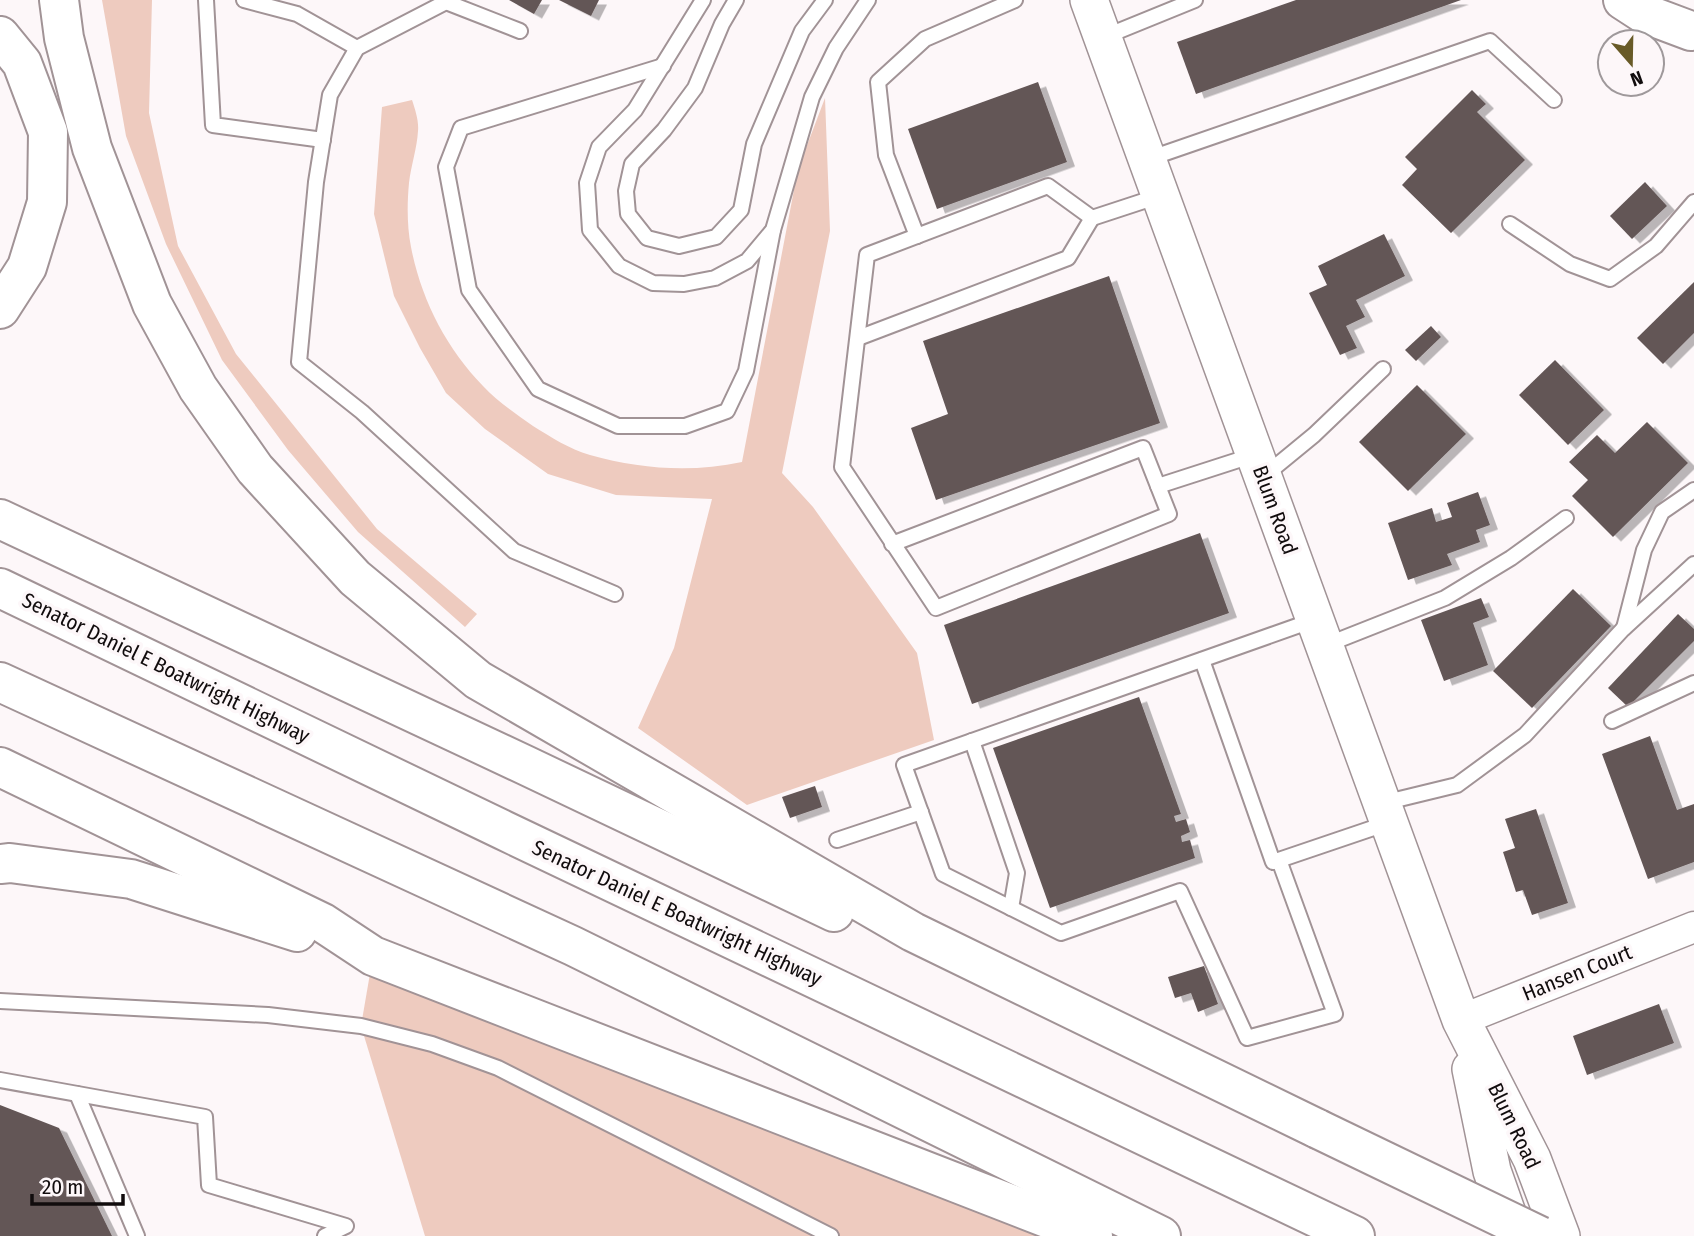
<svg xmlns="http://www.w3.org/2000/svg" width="1694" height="1236" font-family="'Fira Sans Condensed',sans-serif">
<defs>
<filter id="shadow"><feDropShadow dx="8" dy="4.5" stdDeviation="0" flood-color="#0004"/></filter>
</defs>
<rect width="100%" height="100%" fill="#fdf7f9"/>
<g fill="#eecbbf">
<polygon points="102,0 152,0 149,113 178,246 236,354 377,529 477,614 465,627 358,532 288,450 222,360 166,244 126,136"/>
<path d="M 825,98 L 830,231 L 782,473 L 813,507 L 917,653 L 934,740 L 747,805 L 638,728 L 674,648 L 712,499 L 616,495 L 548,474 L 485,429 L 446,393 L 420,348 L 394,296 L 374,214 L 382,107 L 412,100 C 415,109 419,121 418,131 C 417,148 411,166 409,183 C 407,204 407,227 411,247 C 421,299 446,348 483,386 C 497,401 516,414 533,426 C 551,437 569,449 590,455 C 640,469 691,473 742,462 L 798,169 Z"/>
<polygon points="373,956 1093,1236 425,1236 361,1026"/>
</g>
<g fill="#635656" filter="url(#shadow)">
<polygon points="509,0 542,0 534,14"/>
<polygon points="559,0 599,0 591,16"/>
<polygon points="1296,0 1461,0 1196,94 1177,42"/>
<polygon points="1038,82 1067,162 937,209 908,129"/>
<polygon points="1472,90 1486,104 1477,112 1525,160 1451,233 1402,185 1417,169 1405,157"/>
<polygon points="1645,182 1667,206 1632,239 1610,216"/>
<polygon points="1384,234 1405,276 1356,300 1365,317 1346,326 1357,348 1340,355 1309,293 1327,285 1318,266"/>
<polygon points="1109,276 1160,423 936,500 911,428 948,414 923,341"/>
<polygon points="1694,282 1694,333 1663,364 1637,338"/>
<polygon points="1431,326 1441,337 1416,361 1405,350"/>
<polygon points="1555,360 1604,410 1568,445 1519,395"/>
<polygon points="1417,385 1466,434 1408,491 1359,442"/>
<polygon points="1647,422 1688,463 1613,537 1572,496 1588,480 1569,462 1597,435 1615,453"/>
<polygon points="1478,492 1490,525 1476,530 1480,542 1447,554 1452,565 1408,580 1388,523 1432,508 1436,522 1452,517 1447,503"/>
<polygon points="1200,533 1229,613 972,704 944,625"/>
<polygon points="1573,589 1611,626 1532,708 1493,671"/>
<polygon points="1481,598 1489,617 1473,623 1488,665 1444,681 1421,620"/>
<polygon points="1678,614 1694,629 1694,641 1628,707 1608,688"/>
<polygon points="1139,697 1181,814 1174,816 1176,822 1186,819 1190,832 1181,836 1182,842 1190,840 1195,858 1050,908 993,748"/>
<polygon points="1650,736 1677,810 1694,804 1694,862 1648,879 1602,754"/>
<polygon points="815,786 822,807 790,818 782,797"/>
<polygon points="1536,809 1568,903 1532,915 1523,890 1516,892 1503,852 1515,848 1505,819"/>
<polygon points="1204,966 1218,1004 1198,1012 1191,993 1175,998 1168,977"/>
<polygon points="1659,1004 1674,1043 1587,1075 1573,1036"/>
<polygon points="0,1105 59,1128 112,1236 0,1236"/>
</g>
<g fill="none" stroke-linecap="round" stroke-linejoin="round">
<defs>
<g id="service">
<polyline points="206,0 213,125 323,140"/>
<polyline points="244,0 297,14 357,48"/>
<polyline points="447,0 446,2 357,48 330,95 316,182 299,362 362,412 514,551 615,594"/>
<polyline points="703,0 635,110 599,147 587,183 590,230 619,266 653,283 684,284 715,278 747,261 773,230 812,97 836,48 868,0"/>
<polyline points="736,0 722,24 695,88 664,130 632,164 626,191 628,214 647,238 679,246 716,237 741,210 754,144 802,31 825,0"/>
<polyline points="446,2 520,31"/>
<polyline points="1104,37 1195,0"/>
<polyline points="663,66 461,128 446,167 469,290 538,389 618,426 685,426 727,411 746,371 773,230"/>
<polyline points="1148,159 1490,41 1554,100"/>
<polyline points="1510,224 1570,264 1610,279 1656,246 1694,202"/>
<polyline points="917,236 886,155 878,82 925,39 1015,0"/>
<polyline points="858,338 1068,258 1092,218"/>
<polyline points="1264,476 1314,435 1383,369"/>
<polyline points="1158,486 1254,455"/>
<polyline points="892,544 1143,448 1169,514 936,608 842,467 867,255 1048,186 1092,218 1159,196"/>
<polyline points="1624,628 1644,550 1662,512 1694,490"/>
<polyline points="1326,645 1445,598 1511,558 1566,518"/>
<polyline points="1202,660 1273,862 1388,823"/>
<polyline points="1612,721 1694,683"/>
<polyline points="972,741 1017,873 1011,908"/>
<polyline points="1383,803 1457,785 1525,735 1623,629 1694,564"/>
<polyline points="837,840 921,812"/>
<polyline points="1279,860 1335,1014 1247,1038 1180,891 1061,933 943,874 904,765 1314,620"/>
<polyline points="0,1001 268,1015 361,1026 432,1044 498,1068 831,1236"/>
<polyline points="0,1080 205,1117 209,1185 346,1226 325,1236"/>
<polyline points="77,1094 137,1236"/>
</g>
<polyline id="minor" points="1461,1020 1694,927"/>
<g id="tertiary">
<polyline points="1089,0 1461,1020 1532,1159 1561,1236"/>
<polyline points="1471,1069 1492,1171 1515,1236"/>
</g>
<polyline id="secondary" points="1623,0 1643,13 1691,31"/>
<g id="motorway">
<polyline points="59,0 64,38 92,148 152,304 198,388 255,469 355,578 478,680 913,932 1318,1129"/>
<polyline points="0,36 22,63 48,132 47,202 27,267 0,309"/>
<polyline points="0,519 525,765 834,912"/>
<polyline points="0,588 503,830 1355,1236"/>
<polyline points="0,682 573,946 1161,1236"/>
<polyline points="0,767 323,923 373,956 1093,1236"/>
<polyline points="0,864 10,863 131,879 297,932"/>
</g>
</defs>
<use href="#service" stroke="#a19396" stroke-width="18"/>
<use href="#minor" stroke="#a19396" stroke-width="33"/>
<use href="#tertiary" stroke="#a19396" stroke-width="40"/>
<use href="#secondary" stroke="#a19396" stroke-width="42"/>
<use href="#motorway" stroke="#a19396" stroke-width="42"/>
<use href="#service" stroke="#fff" stroke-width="14"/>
<use href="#minor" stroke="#fff" stroke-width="30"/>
<use href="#tertiary" stroke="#fff" stroke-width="37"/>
<use href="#secondary" stroke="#fff" stroke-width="38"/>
<use href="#motorway" stroke="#fff" stroke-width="38"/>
<defs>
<polyline id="motorway-bridge" points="1318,1129 1540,1236"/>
</defs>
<use href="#motorway-bridge" stroke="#a19396" stroke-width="42" stroke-linecap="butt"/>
<use href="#motorway-bridge" stroke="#fff" stroke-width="38"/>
</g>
<g text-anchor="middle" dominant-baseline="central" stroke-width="7" stroke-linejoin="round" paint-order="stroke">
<g font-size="21" fill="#110c0d" stroke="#fdf7f9">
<text transform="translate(1275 510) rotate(70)">Blum Road</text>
<text transform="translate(166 668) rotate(26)">Senator Daniel E Boatwright Highway</text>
<text transform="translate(677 913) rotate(25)">Senator Daniel E Boatwright Highway</text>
<text transform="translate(1577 973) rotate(-22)">Hansen Court</text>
<text transform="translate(1514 1126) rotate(64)">Blum Road</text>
</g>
</g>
<g transform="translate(1631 63) rotate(160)"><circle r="33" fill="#fdf7f9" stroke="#9f999b" stroke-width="2"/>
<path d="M0-5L12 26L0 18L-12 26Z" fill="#685a27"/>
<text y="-10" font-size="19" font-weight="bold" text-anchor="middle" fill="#110c0d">N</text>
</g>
<path d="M32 1194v10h91v-10" fill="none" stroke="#110c0d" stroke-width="3.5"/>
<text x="42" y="1194" font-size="21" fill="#110c0d" stroke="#fdf7f9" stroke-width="5" paint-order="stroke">20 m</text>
</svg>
